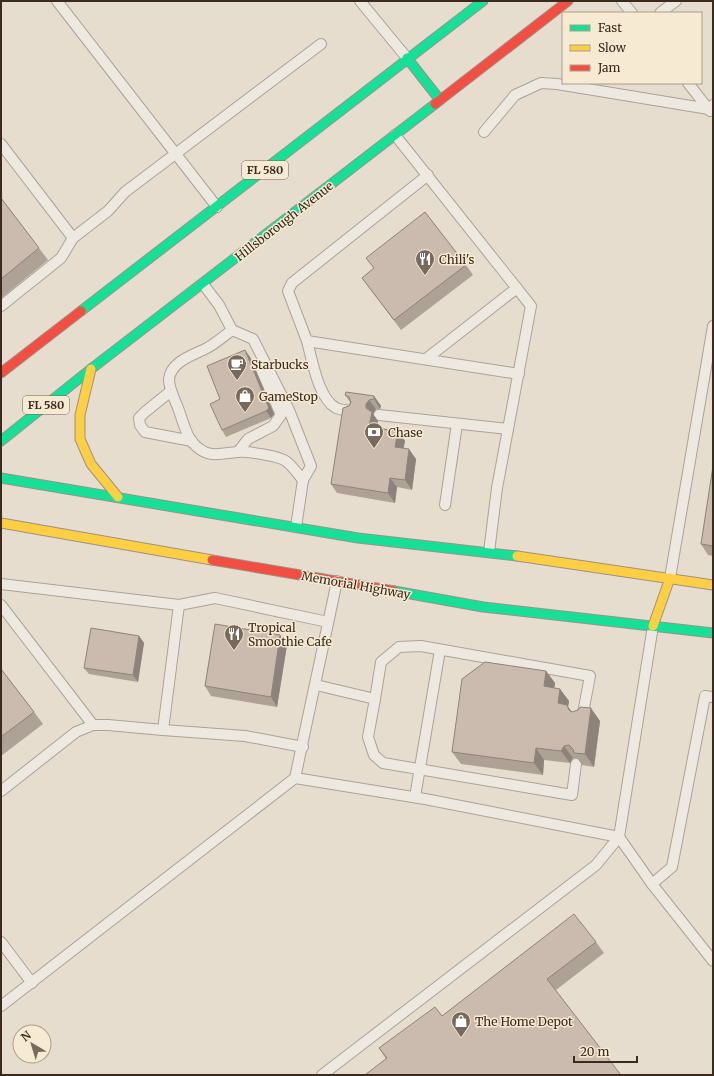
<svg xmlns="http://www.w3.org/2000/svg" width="714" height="1076" font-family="Merriweather,serif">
<rect width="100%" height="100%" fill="#e6ddce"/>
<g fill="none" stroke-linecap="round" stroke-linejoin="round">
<defs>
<g id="lane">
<polyline points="57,1 217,207"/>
<polyline points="360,1 407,58"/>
<polyline points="622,1 632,13"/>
<polyline points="660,13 676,1"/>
<polyline points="688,83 710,111"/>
<polyline points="484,132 515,95 541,83 557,84 709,109 713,105"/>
<polyline points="395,135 531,306 497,488 489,552"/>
<polyline points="1,144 73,238 108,211 125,192 321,44"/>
<polyline points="428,175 292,283 288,291 307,341 519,374"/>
<path d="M 203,284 L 219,305 L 232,330 C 224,336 216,343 207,348 C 194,355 171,361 169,379 C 169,389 175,400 178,408 C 182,418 186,435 192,442 C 207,459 218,454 237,452 C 246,451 281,456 287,462 C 293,467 298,474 303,480"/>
<polyline points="1,306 61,258 73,238"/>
<polyline points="232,330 253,339 289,410 311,466 303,480 296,527"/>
<path d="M 307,341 C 312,359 318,398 336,408 C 340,410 346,410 351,411"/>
<polyline points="426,359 517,288"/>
<polyline points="171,391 145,412 139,418 140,425 145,432 192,441"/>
<polyline points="379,415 508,429"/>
<polyline points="238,452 248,439 273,426 281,415 261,369"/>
<polyline points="445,505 457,424"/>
<polyline points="670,578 713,326"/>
<polyline points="1,584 179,605 215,598 328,622"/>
<polyline points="1,605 93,725"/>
<polyline points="316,685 375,699 381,662 399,647 421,646 590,676 582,718"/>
<polyline points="375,699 368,737 374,755 383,763 572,795 576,764"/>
<polyline points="163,730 179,605"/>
<polyline points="295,778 425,799 619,837 653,626"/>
<polyline points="1,791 76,732 93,725 108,725 163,730 245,736 303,747"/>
<polyline points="415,797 440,650"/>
<polyline points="652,884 672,867 705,696 713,697"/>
<polyline points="1,942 32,983"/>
<polyline points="1,1006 295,778 337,581"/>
<polyline points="322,1075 596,865 619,837 652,884 713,961"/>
</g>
<g id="fast">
<polyline points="407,58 440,100"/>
<polyline points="81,311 483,1"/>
<polyline points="1,441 91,369 435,104"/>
<polyline points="1,478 358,538 517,556"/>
<polyline points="394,591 483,607 713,633"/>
</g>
<g id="slow">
<polyline points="91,369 80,415 80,439 91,464 118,497"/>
<polyline points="1,523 212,560"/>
<polyline points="517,556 713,585"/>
<polyline points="653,626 670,578"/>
</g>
<g id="jam">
<polyline points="435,104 568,1"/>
<polyline points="1,373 81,311"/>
<polyline points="212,560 394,591"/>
</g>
</defs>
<use href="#lane" stroke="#aba297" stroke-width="12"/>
<use href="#fast" stroke="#9b9286" stroke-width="11"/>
<use href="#slow" stroke="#9b9286" stroke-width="11"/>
<use href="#jam" stroke="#9b9286" stroke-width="11"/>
<use href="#lane" stroke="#eee9e0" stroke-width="10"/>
<use href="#fast" stroke="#16e098" stroke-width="9"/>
<use href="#slow" stroke="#ffcf43" stroke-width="9"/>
<use href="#jam" stroke="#f24e42" stroke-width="9"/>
</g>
<g fill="#aea196">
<polygon points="1,198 48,260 1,298"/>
<polygon points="366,258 466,265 473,275 401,330 362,278 374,268"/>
<polygon points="245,350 250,357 274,414 271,418 226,437 222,430"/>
<polygon points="345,395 374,396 381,406 380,409 376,409 373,414 378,421 377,428 398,431 405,441 403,448 416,459 412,490 397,487 395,503 337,493 331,484 349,406 350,402"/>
<polygon points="713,466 713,556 708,555 701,544"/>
<polygon points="280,635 287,645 277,707 211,696 205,686"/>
<polygon points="139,636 144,643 138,682 89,674 84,668"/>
<polygon points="1,669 34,712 43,724 1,756"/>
<polygon points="546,671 555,683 554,688 560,689 569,701 568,707 572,712 600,721 594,767 582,765 577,758 573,758 570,763 544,760 543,775 461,764 452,752"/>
<polygon points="596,942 604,953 556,990 386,1059 379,1048 442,1016"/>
</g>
<g fill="#8d837a">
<polygon points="245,350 250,357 274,414 271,418 266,411"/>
<polygon points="374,396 381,406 380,409 374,399"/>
<polygon points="369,400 376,409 373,414 378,421 376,437 369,427 366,404"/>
<polygon points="398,431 405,441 402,456 395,447"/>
<polygon points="409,449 416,459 412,490 405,480"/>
<polygon points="390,478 397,487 395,503 388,493"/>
<polygon points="280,635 287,645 277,707 271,697"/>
<polygon points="139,636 144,643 138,682 133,675"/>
<polygon points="546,671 555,683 553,698 544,686"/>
<polygon points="560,689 569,701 568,707 576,717 558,703"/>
<polygon points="591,708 600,721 594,767 585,754"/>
<polygon points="564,746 573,758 570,763 561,751"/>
<polygon points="536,748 544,760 543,775 534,763"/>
</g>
<g fill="#cabbae" stroke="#8d837a">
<polygon points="1,198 39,248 1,279"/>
<polygon points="425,212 466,265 394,320 362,278 374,268 366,258"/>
<polygon points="245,350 269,408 266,411 222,430 210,404 220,399 207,366"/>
<polygon points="346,392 374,396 374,399 369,400 366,404 366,408 372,412 369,427 398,431 395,447 409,449 405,480 390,478 388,493 331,484 343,408 349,406 351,402 349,397 345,395"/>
<polygon points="713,466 713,546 701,544"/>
<polygon points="215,624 280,635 271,697 205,686"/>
<polygon points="91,628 139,636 133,675 84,668"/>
<polygon points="485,662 546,671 544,686 560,689 558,703 567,705 569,710 572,712 578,710 580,707 591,708 585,754 574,753 573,749 569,745 564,746 561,751 536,748 534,763 452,752 462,679"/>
<polygon points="1,669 34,712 1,737"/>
<polygon points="574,914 596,942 547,979 621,1075 365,1075 387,1058 379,1048 435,1007 442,1016"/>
</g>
<defs>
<symbol id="restaurant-pin" viewBox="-11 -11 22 30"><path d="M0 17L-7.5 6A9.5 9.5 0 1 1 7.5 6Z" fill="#77695b" stroke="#f7ead3"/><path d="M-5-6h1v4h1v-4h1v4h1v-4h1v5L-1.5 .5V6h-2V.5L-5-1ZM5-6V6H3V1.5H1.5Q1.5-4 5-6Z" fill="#fff"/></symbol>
<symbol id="cafe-pin" viewBox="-11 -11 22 30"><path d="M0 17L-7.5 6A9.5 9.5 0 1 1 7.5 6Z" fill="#77695b" stroke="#f7ead3"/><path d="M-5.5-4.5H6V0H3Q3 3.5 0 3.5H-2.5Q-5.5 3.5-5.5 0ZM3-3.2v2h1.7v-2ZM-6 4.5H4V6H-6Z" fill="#fff"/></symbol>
<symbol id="shop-pin" viewBox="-11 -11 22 30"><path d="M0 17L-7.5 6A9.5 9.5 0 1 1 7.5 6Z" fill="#77695b" stroke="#f7ead3"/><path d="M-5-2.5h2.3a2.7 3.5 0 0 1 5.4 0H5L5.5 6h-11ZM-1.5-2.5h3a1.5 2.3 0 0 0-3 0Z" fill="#fff"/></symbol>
<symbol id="bank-pin" viewBox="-11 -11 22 30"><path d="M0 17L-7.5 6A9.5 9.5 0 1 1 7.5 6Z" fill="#77695b" stroke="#f7ead3"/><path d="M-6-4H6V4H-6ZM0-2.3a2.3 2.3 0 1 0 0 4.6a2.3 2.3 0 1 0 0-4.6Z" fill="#fff"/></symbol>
</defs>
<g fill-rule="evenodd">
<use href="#restaurant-pin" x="414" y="248" width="22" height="30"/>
<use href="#cafe-pin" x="226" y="353" width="22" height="30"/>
<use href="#shop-pin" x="234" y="385" width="22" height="30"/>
<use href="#bank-pin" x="363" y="421" width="22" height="30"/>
<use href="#restaurant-pin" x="223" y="623" width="22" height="30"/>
<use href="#shop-pin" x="450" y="1010" width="22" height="30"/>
</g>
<g text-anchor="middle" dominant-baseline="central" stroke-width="3" stroke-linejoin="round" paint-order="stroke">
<g fill="#f7ead3" stroke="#736454" stroke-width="1">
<rect x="242" y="161" width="46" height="18" rx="3"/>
<rect x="23" y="396" width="46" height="18" rx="3"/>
</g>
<g font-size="11" font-weight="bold" fill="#3b2a1d">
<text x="265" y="170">FL 580</text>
<text x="46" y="405">FL 580</text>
</g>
<g font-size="12" fill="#3b2a1d" stroke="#f7ead3">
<text transform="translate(284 221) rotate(-38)">Hillsborough Avenue</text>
<text transform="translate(356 585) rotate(10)">Memorial Highway</text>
</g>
<g font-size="12" fill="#3b2a1d" stroke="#f7ead3" text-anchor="start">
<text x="439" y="259">Chili's</text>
<text x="251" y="364">Starbucks</text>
<text x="259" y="396">GameStop</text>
<text x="388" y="432">Chase</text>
<text x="248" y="627">Tropical<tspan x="248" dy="14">Smoothie Cafe</tspan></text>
<text x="475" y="1021">The Home Depot</text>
</g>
</g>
<rect width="714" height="1076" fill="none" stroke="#3b2a1d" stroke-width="4"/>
<rect x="562" y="12" width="140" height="72" fill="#f7ead3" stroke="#ac9d8a"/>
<rect x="570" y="25" width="20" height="6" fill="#16e098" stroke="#ac9d8a"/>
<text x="598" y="32" font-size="12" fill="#3b2a1d">Fast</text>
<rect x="570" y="45" width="20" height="6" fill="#ffcf43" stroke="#ac9d8a"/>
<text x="598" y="52" font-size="12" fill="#3b2a1d">Slow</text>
<rect x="570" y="65" width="20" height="6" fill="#f24e42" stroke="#ac9d8a"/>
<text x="598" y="72" font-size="12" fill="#3b2a1d">Jam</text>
<g transform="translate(32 1044) rotate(322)"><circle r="19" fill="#f7ead3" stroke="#ac9d8a"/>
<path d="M0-3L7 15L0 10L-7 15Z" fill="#77695b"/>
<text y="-6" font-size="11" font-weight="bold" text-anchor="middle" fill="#3b2a1d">N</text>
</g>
<path d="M574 1056v6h63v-6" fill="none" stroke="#3b2a1d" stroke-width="2"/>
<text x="580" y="1056" font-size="12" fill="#3b2a1d" stroke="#f7ead3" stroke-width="3" paint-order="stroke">20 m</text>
</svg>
